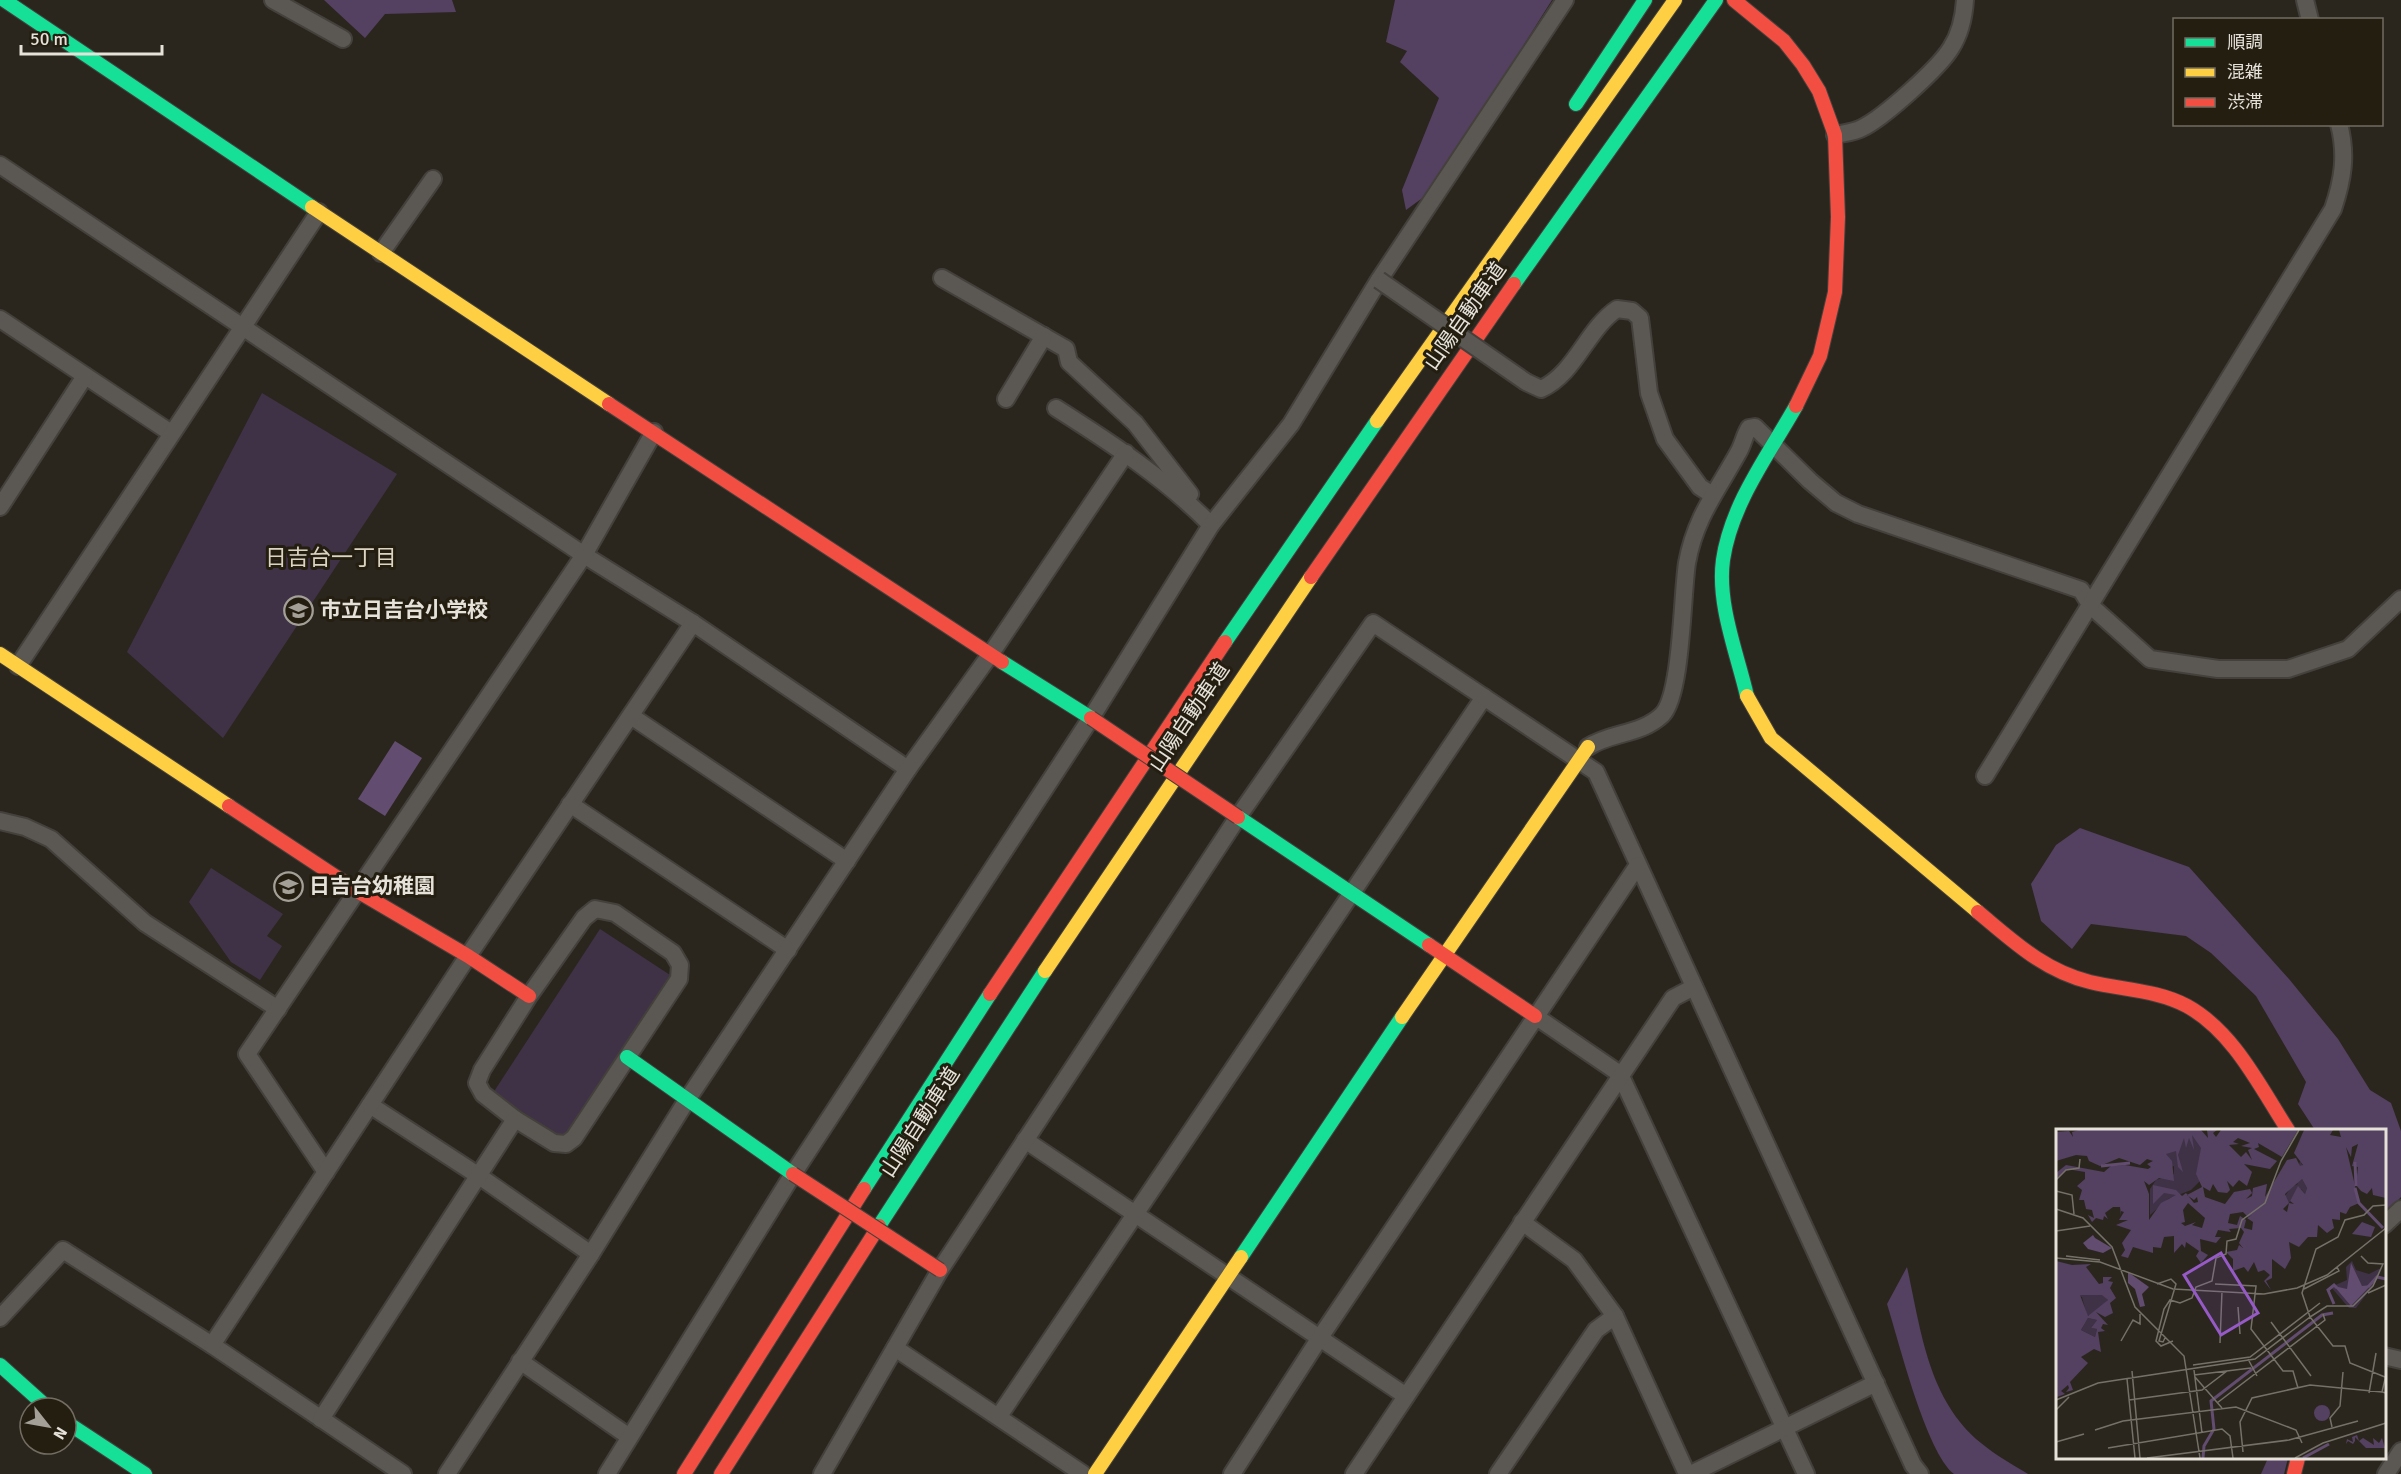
<svg xmlns="http://www.w3.org/2000/svg" width="2401" height="1474" font-family="Signika,'Noto Sans JP',sans-serif">
<rect width="100%" height="100%" fill="#2a261e"/>
<g fill="#3f3246">
<polygon points="262,393 397,474 223,738 127,652"/>
<polygon points="211,868 283,914 267,936 282,946 260,980 231,962 189,902"/>
<polygon points="600,929 670,975 564,1139 493,1093"/>
</g>
<g fill="#544061">
<polygon points="324,0 452,0 456,12 385,14 365,38"/>
<polygon points="1395,0 1552,0 1432,191 1406,210 1402,190 1439,98 1400,62 1407,51 1386,42"/>
<polygon points="2080,828 2189,867 2289,979 2338,1039 2370,1090 2391,1103 2401,1131 2401,1197 2385,1214 2384,1130 2315,1130 2298,1104 2306,1082 2256,996 2211,953 2186,936 2091,924 2072,949 2041,921 2031,884 2056,845"/>
<path d="M 1907,1267 C 1921,1330 1928,1400 1981,1443 C 1995,1455 2012,1464 2028,1474 L 1954,1474 C 1926,1452 1899,1342 1887,1304 Z"/>
<polygon points="2268,1458 2288,1458 2284,1474 2261,1474"/>
</g>
<polygon fill="#624c70" points="395,741 422,758 385,816 358,799"/>
<g fill="none" stroke-linecap="round" stroke-linejoin="round">
<defs>
<g id="street">
<polyline points="273,0 343,39"/>
<polyline points="2305,0 2310,20"/>
<path d="M 1835,135 C 1844,133 1855,132 1862,128 C 1883,118 1939,68 1951,48 C 1960,34 1964,16 1965,0"/>
<polyline points="0,165 584,555 693,623 908,769"/>
<polyline points="381,253 433,179"/>
<polyline points="942,278 1066,349 1069,362 1135,423 1190,494 1186,500"/>
<polyline points="0,319 171,433"/>
<path d="M 1526,382 L 1541,389 C 1575,374 1587,329 1617,309 L 1632,311 L 1640,318 L 1649,393 L 1665,439 L 1700,487 L 1711,494"/>
<polyline points="1006,399 1044,336"/>
<path d="M 1056,408 C 1111,443 1165,478 1211,525"/>
<polyline points="0,507 85,376"/>
<polyline points="18,666 319,212"/>
<polyline points="631,716 847,861"/>
<path d="M 1588,747 C 1611,732 1641,735 1662,715 C 1682,695 1682,594 1687,563 C 1695,518 1717,491 1738,453 C 1743,445 1744,436 1749,428 L 1755,427 L 1810,481 L 1836,503 L 1858,514 L 2081,590 L 2091,606 L 2150,659 L 2218,669 L 2288,669 L 2348,649 L 2401,599"/>
<path d="M 1985,776 L 2333,209 C 2343,179 2347,155 2339,124"/>
<polyline points="570,804 788,950"/>
<polyline points="0,821 25,827 51,839 145,923 278,1009"/>
<polygon points="595,909 615,913 673,953 680,965 679,979 574,1138 566,1144 554,1143 515,1119 483,1094 477,1083 482,1070 529,996 584,918"/>
<polyline points="1535,1016 1620,1074 1806,1474"/>
<polyline points="370,1105 479,1176 591,1254"/>
<polyline points="1025,1140 1406,1396"/>
<polyline points="326,1172 247,1054 584,555 654,432"/>
<polyline points="1522,1222 1574,1260 1615,1316 1687,1474"/>
<polyline points="2384,1225 2401,1209"/>
<polyline points="0,1318 63,1250 212,1345 403,1474"/>
<polyline points="212,1345 468,956 693,623"/>
<polyline points="895,1348 1083,1474"/>
<polyline points="2384,1356 2401,1360"/>
<polyline points="520,1361 628,1436"/>
<polyline points="999,1416 1484,697"/>
<polyline points="321,1419 515,1119"/>
<polyline points="447,1474 591,1254 687,1100 908,769 990,655 1126,453"/>
<polyline points="607,1474 793,1174 1091,718 1211,525 1291,424 1379,280 1565,0"/>
<polyline points="822,1474 940,1270 1238,817 1373,623 1596,772 1913,1465 1920,1474"/>
<polyline points="1232,1474 1319,1339 1638,865"/>
<polyline points="1354,1474 1673,998 1694,987"/>
<polyline points="1498,1474 1596,1330 1615,1316"/>
<polyline points="1691,1474 1876,1383"/>
<polyline points="2386,1474 2401,1451"/>
</g>
<g id="fast">
<polyline points="4,0 312,207"/>
<polyline points="1576,104 1645,0"/>
<polyline points="1514,284 1716,0"/>
<polyline points="1225,642 1377,421"/>
<polyline points="1002,662 1091,718"/>
<path d="M 1747,696 C 1737,653 1717,604 1723,560 C 1731,504 1769,454 1796,406"/>
<polyline points="1238,817 1429,945"/>
<polyline points="627,1057 793,1174"/>
<polyline points="864,1189 990,994"/>
<polyline points="879,1226 1045,971"/>
<polyline points="1241,1257 1402,1017"/>
<polyline points="0,1365 48,1408"/>
<polyline points="66,1422 145,1474"/>
</g>
<g id="slow">
<polyline points="312,207 609,404"/>
<polyline points="1377,421 1675,0"/>
<polyline points="0,654 229,806"/>
<polyline points="1747,696 1771,738 1978,912"/>
<polyline points="1045,971 1311,577"/>
<polyline points="1402,1017 1588,747"/>
<polyline points="1095,1474 1241,1257"/>
</g>
<g id="jam">
<polyline points="1734,0 1784,41 1803,65 1819,91 1835,135 1838,217 1835,292 1820,356 1796,406"/>
<polyline points="609,404 1002,662"/>
<polyline points="1311,577 1514,284"/>
<polyline points="229,806 359,892 468,956 529,996"/>
<path d="M 1978,912 C 2013,941 2044,971 2090,982 C 2123,990 2157,990 2187,1006 C 2234,1032 2260,1087 2288,1130"/>
<polyline points="1429,945 1535,1016"/>
<polyline points="990,994 1225,642"/>
<polyline points="684,1474 864,1189"/>
<polyline points="721,1474 879,1226"/>
<polyline points="2294,1474 2298,1458"/>
</g>
</defs>
<use href="#street" stroke="#44413c" stroke-width="20"/>
<use href="#fast" stroke="#44413c" stroke-width="16"/>
<use href="#slow" stroke="#44413c" stroke-width="16"/>
<use href="#jam" stroke="#44413c" stroke-width="16"/>
<use href="#street" stroke="#5b5853" stroke-width="16"/>
<use href="#fast" stroke="#16e098" stroke-width="14"/>
<use href="#slow" stroke="#ffcf43" stroke-width="14"/>
<use href="#jam" stroke="#f24e42" stroke-width="14"/>
<defs>
<polyline id="street-bridge" points="1379,280 1526,382"/>
<g id="jam-bridge">
<polyline points="1091,718 1238,817"/>
<polyline points="793,1174 940,1270"/>
</g>
</defs>
<use href="#street-bridge" stroke="#44413c" stroke-width="20" stroke-linecap="butt"/>
<use href="#jam-bridge" stroke="#44413c" stroke-width="16" stroke-linecap="butt"/>
<use href="#street-bridge" stroke="#5b5853" stroke-width="16"/>
<use href="#jam-bridge" stroke="#f24e42" stroke-width="14"/>
</g>
<defs>
<symbol id="school-ring" viewBox="-11 -11 22 22"><circle r="9.5" fill="#241e11" stroke="#a4a098" stroke-width="1.5"/><path d="M0-5L7-2L0 1L-7-2ZM-4 1L0 2.5L4 1V4Q0 6-4 4Z" fill="#a4a098"/></symbol>
</defs>
<g fill-rule="evenodd">
<use href="#school-ring" x="282" y="594" width="33" height="33"/>
<use href="#school-ring" x="272" y="870" width="33" height="33"/>
</g>
<g text-anchor="middle" dominant-baseline="central" stroke-width="6" stroke-linejoin="round" paint-order="stroke">
<g font-size="21" fill="#e6e2da" stroke="#241e11">
<text transform="translate(1465 316) rotate(-55)">山陽自動車道</text>
<text transform="translate(1189 717) rotate(-56)">山陽自動車道</text>
<text transform="translate(920 1122) rotate(-57)">山陽自動車道</text>
</g>
<g font-size="21" font-weight="bold" fill="#e6e2da" stroke="#241e11" text-anchor="start">
<text x="320" y="610">市立日吉台小学校</text>
<text x="309" y="886">日吉台幼稚園</text>
</g>
<g font-size="22" fill="#dcd4c3" stroke="#241e11">
<text x="331" y="557">日吉台一丁目</text>
</g>
</g>
<g transform="translate(2056 1129)">
<rect width="330" height="330" fill="#2a261e"/>
<path d="M 133,1 L 141,1 L 148,18 L 147,49 L 135,61 L 112,70 L 94,86 L 94,60 L 100,51 L 118,45 L 118,37 L 111,39 L 100,24 L 86,23 L 87,19 L 123,10 ZM 244,32 L 252,46 L 242,48 L 241,51 L 246,50 L 251,59 L 249,65 L 245,60 L 239,64 L 233,74 L 228,69 L 235,58 L 242,55 L 239,52 ZM 296,132 L 300,141 L 313,145 L 325,139 L 321,151 L 300,179 L 293,179 L 275,158 L 291,151 L 290,138 ZM 21,166 L 47,166 L 52,171 L 38,185 L 31,187 L 26,168 ZM 32,189 L 41,191 L 35,199 L 41,200 L 39,208 L 25,201 Z" fill="#3f3246"/>
<path d="M 23,1 L 145,1 L 152,9 L 151,1 L 161,1 L 157,4 L 160,8 L 165,1 L 242,1 L 226,28 L 202,14 L 203,18 L 198,20 L 221,32 L 214,40 L 188,35 L 196,43 L 191,57 L 183,51 L 177,58 L 171,52 L 174,61 L 171,64 L 162,63 L 157,55 L 154,62 L 147,58 L 149,68 L 169,75 L 178,63 L 194,60 L 196,64 L 190,70 L 196,67 L 197,59 L 211,55 L 209,68 L 231,31 L 240,29 L 244,37 L 247,36 L 238,24 L 248,1 L 277,1 L 274,6 L 285,8 L 283,1 L 330,1 L 330,69 L 317,66 L 316,59 L 311,65 L 305,62 L 300,56 L 302,38 L 296,37 L 302,15 L 296,18 L 295,28 L 290,18 L 303,74 L 294,78 L 290,85 L 284,83 L 284,91 L 276,90 L 278,99 L 271,104 L 262,96 L 261,108 L 252,108 L 243,118 L 233,113 L 235,129 L 229,140 L 216,130 L 216,149 L 210,152 L 215,161 L 208,152 L 214,146 L 208,141 L 202,143 L 198,133 L 192,143 L 188,138 L 177,142 L 177,130 L 170,123 L 181,121 L 183,116 L 187,119 L 183,114 L 188,103 L 185,99 L 173,100 L 175,103 L 162,101 L 159,108 L 165,108 L 160,114 L 144,110 L 145,122 L 152,126 L 145,134 L 140,127 L 143,122 L 130,113 L 129,119 L 126,115 L 118,124 L 118,107 L 108,108 L 105,119 L 97,118 L 97,124 L 77,118 L 72,129 L 65,127 L 69,121 L 66,114 L 75,101 L 60,96 L 72,91 L 63,91 L 68,83 L 65,82 L 65,86 L 64,78 L 57,78 L 49,84 L 52,90 L 48,87 L 47,91 L 40,89 L 36,93 L 32,86 L 38,89 L 36,81 L 30,80 L 28,71 L 23,71 L 26,61 L 21,57 L 29,50 L 29,43 L 11,40 L 0,50 L 0,44 L 10,36 L 48,43 L 55,37 L 69,36 L 92,40 L 95,38 L 91,35 L 97,32 L 91,30 L 84,36 L 63,29 L 44,37 L 33,32 L 31,27 L 20,26 L 0,32 L 0,3 L 13,2 L 17,8 L 16,3 ZM 136,6 L 145,19 L 140,45 L 146,58 L 131,66 L 138,71 L 141,68 L 142,73 L 138,74 L 130,64 L 126,67 L 120,61 L 97,56 L 97,75 L 108,64 L 120,66 L 105,74 L 93,91 L 93,65 L 88,52 L 93,56 L 103,49 L 118,52 L 116,32 L 110,25 L 120,22 L 122,38 L 127,43 L 122,26 L 128,9 L 130,19 L 133,9 L 138,21 ZM 182,9 L 194,14 L 185,17 L 196,19 L 192,21 L 196,31 L 190,23 L 185,28 L 173,16 L 183,15 L 177,13 ZM 246,50 L 251,59 L 249,65 L 242,57 L 234,72 L 238,75 L 233,74 L 231,83 L 227,80 L 233,74 L 229,65 ZM 132,74 L 149,89 L 146,99 L 136,96 L 140,93 L 129,97 L 125,94 L 129,93 L 127,81 ZM 187,83 L 192,88 L 196,86 L 191,89 L 197,93 L 196,101 L 188,99 L 190,91 L 184,87 L 181,96 L 172,94 L 174,85 ZM 306,93 L 319,98 L 315,108 L 296,105 ZM 0,132 L 16,136 L 35,135 L 30,138 L 43,155 L 47,154 L 47,148 L 56,148 L 52,152 L 57,153 L 54,159 L 60,169 L 54,174 L 57,184 L 49,188 L 40,183 L 52,196 L 47,195 L 45,199 L 49,202 L 42,203 L 45,223 L 38,220 L 25,228 L 32,234 L 14,253 L 17,261 L 10,263 L 13,259 L 12,256 L 5,262 L 9,265 L 1,268 ZM 24,166 L 46,166 L 52,171 L 32,187 ZM 32,189 L 41,191 L 35,199 L 41,200 L 39,208 L 25,201 ZM258 284a8 8 0 1 1 16 0a8 8 0 1 1-16 0ZM 301,306 L 303,312 L 307,309 L 318,316 L 317,309 L 323,314 L 326,309 L 329,319 L 310,319 L 299,308 L 299,312 L 297,315 L 292,312 L 290,315 L 291,310 L 297,313 L 296,308 Z" fill="#544061" fill-rule="evenodd"/>
<path d="M 37,106 L 39,109 L 56,119 L 47,124 L 32,120 L 27,114 ZM 295,134 L 306,157 L 315,156 L 295,177 L 278,157 L 291,160 ZM 72,143 L 93,158 L 86,165 L 89,177 L 84,178 L 79,160 L 72,154 Z" fill="#624c70"/>
<path fill="none" stroke="#624c70" stroke-width="3" d="M 299,33 L 300,57M 45,37 L 74,34M 299,59 L 303,74 L 327,99M 312,158 L 321,148 L 330,150M 278,175 L 272,161 L 278,156 L 281,159M 147,329 L 148,317 L 158,300 L 155,272 L 266,186 L 277,184M 247,329 L 273,315"/>
<path fill="none" stroke="#757169" stroke-width="1.5" d="M 0,51 L 10,41 L 23,39 L 24,30M 0,62 L 16,66 L 18,85M 0,80 L 27,89 L 56,118 L 79,178 L 128,227 L 144,329M 0,102 L 34,97M 10,127 L 44,131M 305,127 L 312,134 L 327,135 L 317,157 L 297,177 L 271,177 L 254,188 L 277,217 L 289,217 L 294,234 L 329,248M 0,129 L 44,133 L 117,160 L 208,165 L 241,159 L 271,146 L 330,99M 101,155 L 115,150 L 120,155 L 103,212 L 107,213 L 109,209M 159,155 L 200,157 L 195,200 L 227,242 L 237,242 L 242,259M 248,160 L 283,142 L 281,138M 312,164 L 330,156M 182,178 L 184,205M 215,193 L 255,247M 65,212 L 77,191 L 84,195 L 84,185M 117,212 L 105,217 L 100,212 L 108,180 L 114,171 L 124,174 L 136,169 L 140,158 L 156,152 L 160,129 L 170,125 L 171,112 L 180,110 L 186,91 L 209,74 L 225,32 L 243,1M 164,214 L 166,162M 192,230 L 201,247M 137,236 L 194,228 L 264,174M 138,241 L 146,304M 76,242 L 84,329M 138,246 L 195,239M 330,246 L 326,263 L 330,264M 139,248 L 166,279M 71,250 L 79,329M 313,264 L 320,224M 0,271 L 42,254 L 199,230 L 254,188 L 246,164 L 260,120 L 282,108 L 289,91 L 308,86 L 317,77 L 330,76M 73,271 L 146,261 L 171,242M 161,274 L 269,191 L 267,185M 0,281 L 13,268M 276,298 L 274,289 L 284,277 L 287,243M 39,301 L 67,292 L 180,278 L 240,301 L 246,314M 0,313 L 28,305M 52,319 L 166,300 L 174,307 L 177,329M 187,323 L 184,293 L 196,269 L 254,256 L 326,263M 91,329 L 233,311 L 302,292M 239,329 L 267,314 L 330,294"/>
<path fill="#965ac6" fill-opacity="0.15" stroke="#965ac6" stroke-width="3" d="M 165,124 L 202,184 L 165,206 L 128,146 Z"/>
<rect width="330" height="330" fill="none" stroke="#e6e2da" stroke-width="3"/>
</g>
<rect x="2173" y="18" width="210" height="108" fill="#241e11" stroke="#726c61" stroke-width="1.5"/>
<rect x="2185" y="38" width="30" height="9" fill="#16e098" stroke="#726c61" stroke-width="1.5"/>
<text x="2227" y="48" font-size="18" fill="#e6e2da">順調</text>
<rect x="2185" y="68" width="30" height="9" fill="#ffcf43" stroke="#726c61" stroke-width="1.5"/>
<text x="2227" y="78" font-size="18" fill="#e6e2da">混雑</text>
<rect x="2185" y="98" width="30" height="9" fill="#f24e42" stroke="#726c61" stroke-width="1.5"/>
<text x="2227" y="108" font-size="18" fill="#e6e2da">渋滞</text>
<g transform="translate(48 1426) rotate(121)"><circle r="28" fill="#241e11" stroke="#726c61" stroke-width="1.5"/>
<path d="M0-4.5L10 22L0 15L-10 22Z" fill="#a4a098"/>
<text y="-9" font-size="16" font-weight="bold" text-anchor="middle" fill="#e6e2da">N</text>
</g>
<path d="M21 45v9h141v-9" fill="none" stroke="#e6e2da" stroke-width="3"/>
<text x="30" y="45" font-size="18" fill="#e6e2da" stroke="#241e11" stroke-width="4.5" paint-order="stroke">50 m</text>
</svg>
